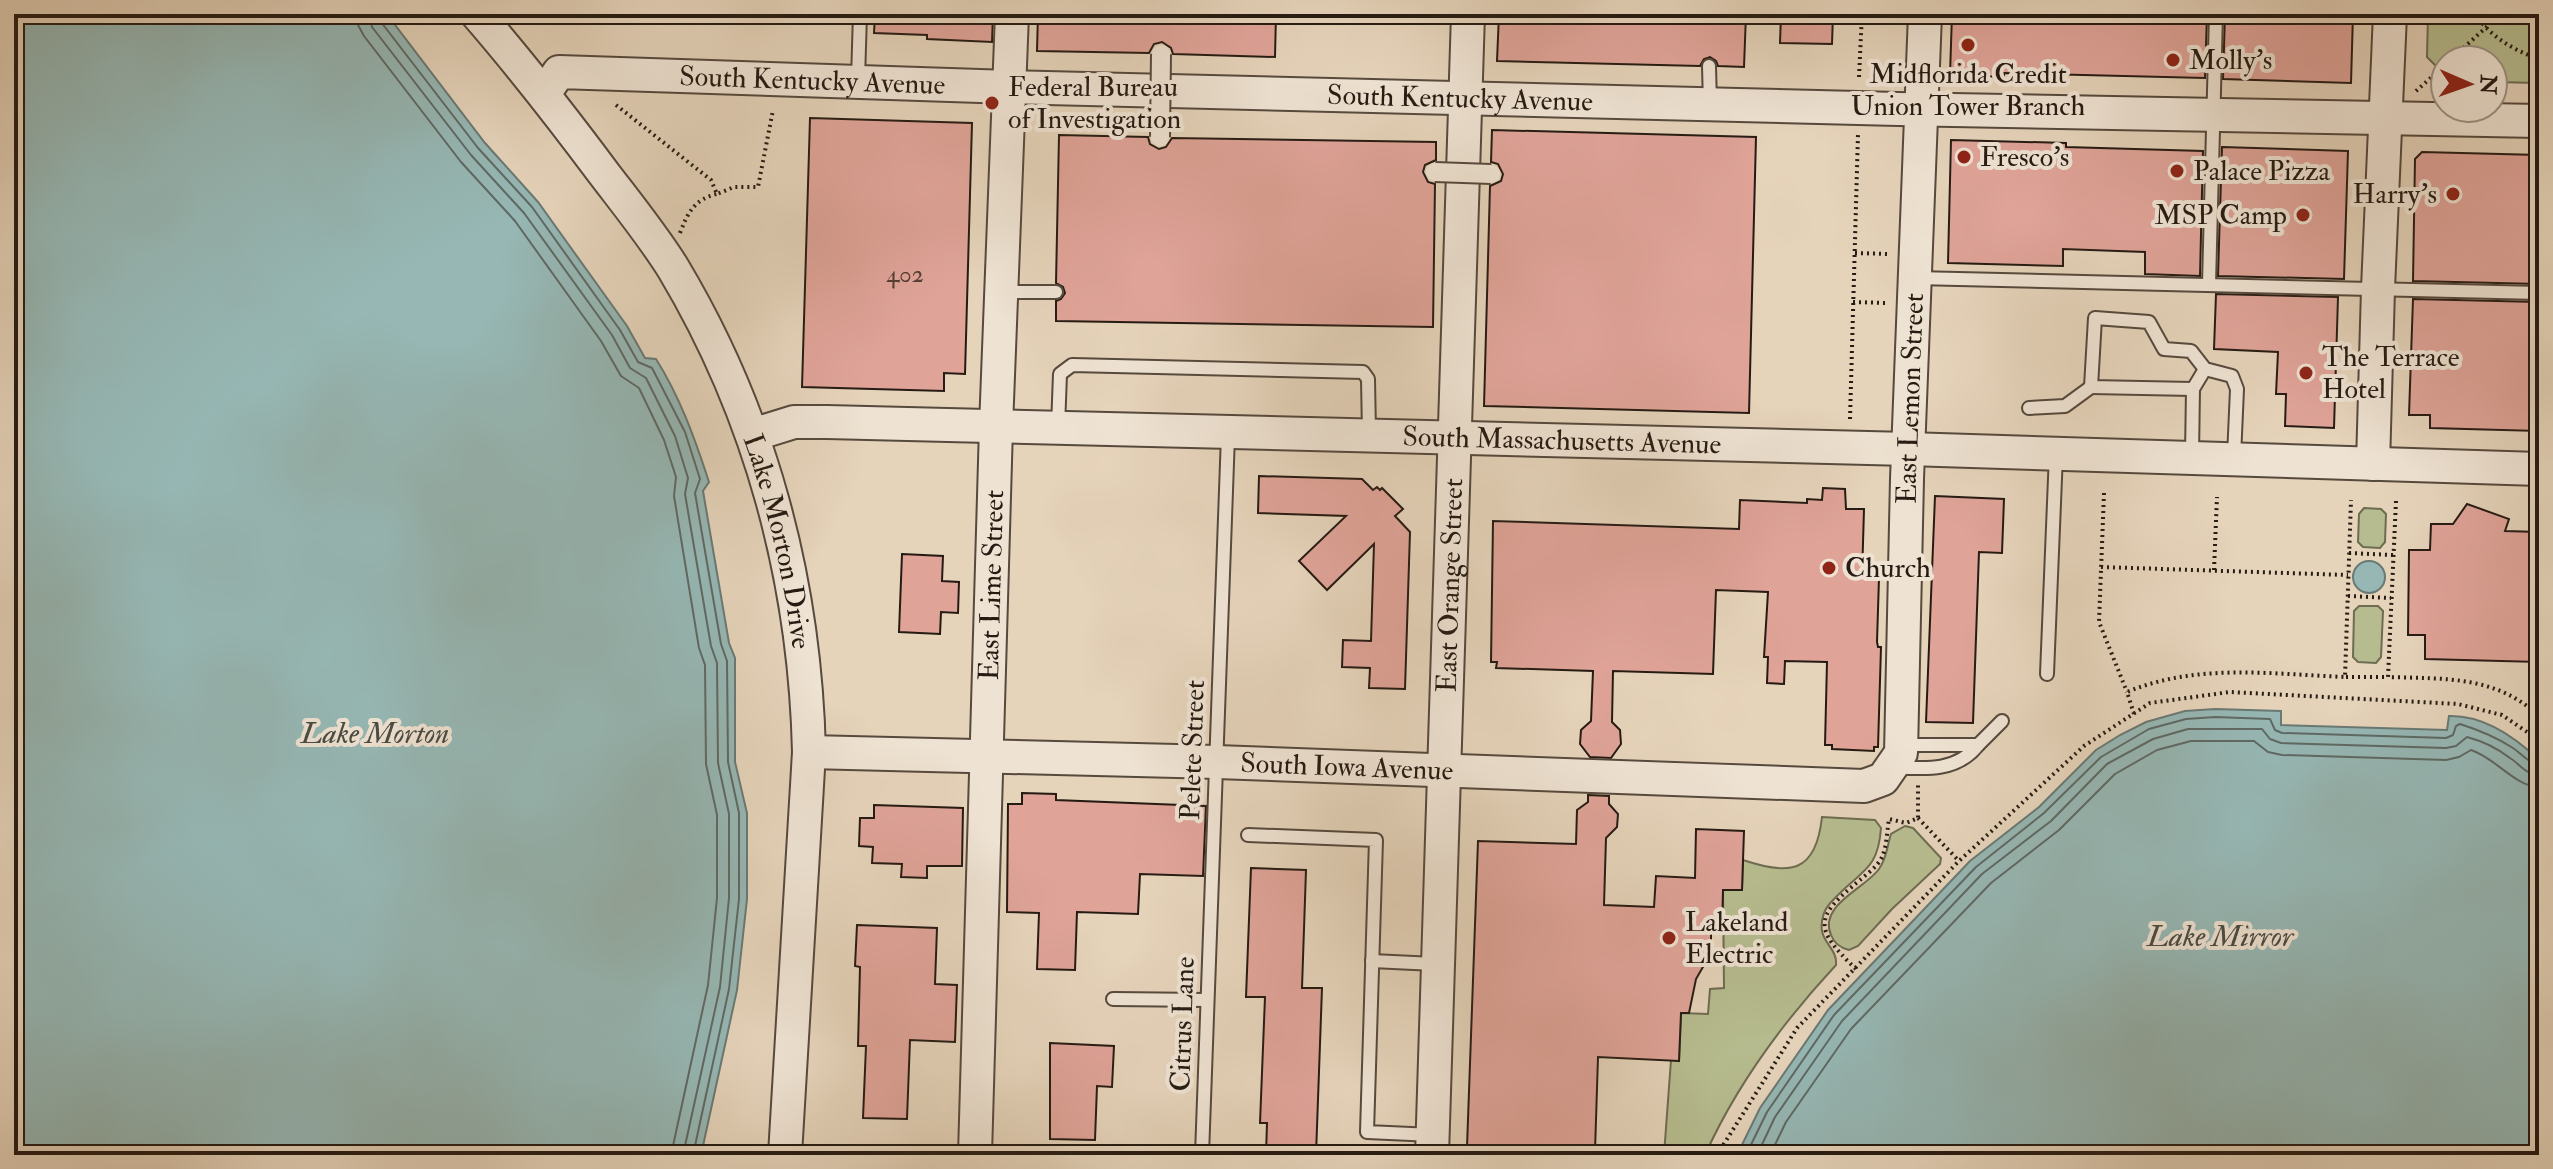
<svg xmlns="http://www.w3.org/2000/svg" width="2553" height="1169" font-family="'IM FELL Double Pica',serif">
<rect width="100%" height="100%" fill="#e5d3ba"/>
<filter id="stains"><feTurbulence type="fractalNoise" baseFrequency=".0025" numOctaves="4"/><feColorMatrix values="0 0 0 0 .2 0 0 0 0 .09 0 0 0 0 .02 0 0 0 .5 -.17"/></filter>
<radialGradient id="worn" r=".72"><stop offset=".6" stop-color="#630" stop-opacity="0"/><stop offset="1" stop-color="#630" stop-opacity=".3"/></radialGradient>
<g fill="#b6bc8f" stroke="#6e6c51" stroke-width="2">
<polygon points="2428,14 2539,14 2539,83 2493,82 2493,60 2445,60 2445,75 2427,57"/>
<polygon points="2364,508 2381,509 2386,514 2385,542 2380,548 2363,547 2358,542 2359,514"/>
<polygon points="2359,606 2378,606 2383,611 2381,657 2376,663 2358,662 2353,657 2354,611"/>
<path d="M 1822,817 L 1875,820 L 1881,828 C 1878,871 1861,870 1835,898 C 1830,903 1826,907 1824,913 C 1814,942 1838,945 1836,965 C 1784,1021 1737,1084 1705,1155 L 1664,1155 L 1671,1060 L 1679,1061 L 1681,1013 L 1708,1014 L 1710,989 L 1724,988 L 1723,890 L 1742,890 L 1743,860 C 1790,876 1816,873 1822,817 Z"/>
<path d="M 1905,826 L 1913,828 L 1941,858 L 1940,864 L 1892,909 L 1858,946 L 1849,950 C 1841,948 1834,943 1831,935 C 1818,905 1866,888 1879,869 C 1887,858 1887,846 1891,834 Z"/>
</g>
<g fill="#96b7b4" stroke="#697974" stroke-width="2">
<path d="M 14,14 L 383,14 L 392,21 L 485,143 L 538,202 L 627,326 L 645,358 L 656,359 C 680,397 695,439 709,482 L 703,491 L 729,643 L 735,658 L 735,762 L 747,813 L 747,899 L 737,990 L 701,1155 L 14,1155 Z"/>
<circle cx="2369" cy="577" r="16"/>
<path d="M 2215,709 L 2281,711 L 2281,725 L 2447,730 L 2449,716 C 2483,715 2515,737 2539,760 L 2539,1155 L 1737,1155 L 1760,1108 L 1828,1010 L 1970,861 L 2039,807 L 2096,750 L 2120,735 L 2146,722 L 2185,711 Z"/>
</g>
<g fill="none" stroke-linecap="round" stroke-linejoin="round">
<g stroke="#5e6964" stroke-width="2">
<polyline points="357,14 358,25 364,36 461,162 515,221 601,341 621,376 639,388 664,440 676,477 674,496 699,648 705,665 706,764 717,815 717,898 708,985 671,1155"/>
<polyline points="369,14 372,27 471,155 524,213 612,335 630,368 646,378 675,436 688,478 685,494 711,646 717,663 718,763 729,814 729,898 720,987 683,1155"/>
<polyline points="379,14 381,22 478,148 532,207 620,330 638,362 652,368 685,432 700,479 695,493 721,644 727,661 728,762 739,813 739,899 729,989 693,1155"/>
<path d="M 1746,1155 L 1767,1112 L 1834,1015 L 1976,867 L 2044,813 L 2101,757 L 2149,729 L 2186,719 L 2215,717 L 2270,719 L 2275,730 L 2282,733 L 2446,738 L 2453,735 L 2456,726 L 2460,724 C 2479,730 2496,737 2513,748 C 2522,754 2528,763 2539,765"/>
<path d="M 1757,1155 L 1775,1117 L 1842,1021 L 1982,874 L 2051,821 L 2107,764 L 2153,739 L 2188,729 L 2262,729 L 2270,739 L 2281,743 L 2446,748 L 2456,746 L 2467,737 C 2482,741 2497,748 2510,758 C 2521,765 2525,774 2539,775"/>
<path d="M 1770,1155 L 1786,1122 L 1851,1029 L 1991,883 L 2059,830 L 2115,774 L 2157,750 L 2191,741 L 2254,741 L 2268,752 L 2282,755 L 2446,760 L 2459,757 L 2471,750 C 2496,758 2514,786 2539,787"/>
</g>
</g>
<g fill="#dfa398" stroke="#261b13" stroke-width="2">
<polygon points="875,14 993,14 992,42 927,39 927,35 874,33"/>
<polygon points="1038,14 1276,14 1275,57 1173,54 1171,48 1162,42 1154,44 1149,53 1037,51"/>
<polygon points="1499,14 1746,14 1744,67 1718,66 1716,61 1710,57 1704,59 1700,66 1497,61"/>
<polygon points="1781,14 1833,14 1832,44 1780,43"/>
<polygon points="1952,14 2207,14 2205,78 2004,73 2004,77 1950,75"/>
<polygon points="2225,14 2353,14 2351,83 2223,79"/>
<polygon points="810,118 972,123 965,374 944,373 944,391 802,387"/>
<polygon points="1492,130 1756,137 1749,413 1484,406 1490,186 1501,181 1503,174 1498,164 1491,162"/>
<polygon points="1059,135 1148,137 1150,144 1159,149 1166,147 1172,138 1436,142 1436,160 1425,165 1423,172 1428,182 1435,184 1433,327 1056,321 1056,301 1061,299 1065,293 1063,287 1056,283"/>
<polygon points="1951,140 2066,143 2066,147 2203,151 2200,276 2145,274 2145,252 2063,249 2063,266 1948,263"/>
<polygon points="2222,147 2348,151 2344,279 2218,276"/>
<polygon points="2422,152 2539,155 2539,284 2413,281 2415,159"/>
<polygon points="2216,294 2338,297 2334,428 2285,426 2286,394 2276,394 2278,352 2214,349"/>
<polygon points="2413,299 2539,302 2539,431 2430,428 2430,415 2409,415"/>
<polygon points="1259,476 1362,479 1373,490 1377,487 1380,490 1382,488 1403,509 1395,516 1410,532 1405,689 1369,688 1370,668 1342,667 1343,640 1371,641 1374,544 1327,590 1299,561 1346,516 1258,513"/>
<polygon points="1823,488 1845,489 1846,509 1864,509 1862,577 1879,578 1877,642 1878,647 1881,647 1878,747 1874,747 1874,751 1832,749 1832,745 1825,745 1827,662 1785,661 1784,684 1767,683 1768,657 1764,657 1768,592 1716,590 1713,674 1613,671 1612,722 1620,730 1621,744 1611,758 1590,757 1580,744 1581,730 1591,721 1593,671 1496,668 1497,662 1491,662 1493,521 1739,529 1740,500 1807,503 1807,499 1822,500"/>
<polygon points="1935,496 2004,499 2002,553 1979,552 1973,723 1926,722"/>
<polygon points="2467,504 2509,519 2505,531 2539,532 2539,662 2425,659 2425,635 2408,635 2409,550 2430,550 2431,524 2453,524"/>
<polygon points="902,554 943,556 942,581 959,582 958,613 941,612 940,634 899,632"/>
<polygon points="1022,793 1056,794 1056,800 1206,806 1203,876 1140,874 1138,914 1077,912 1075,970 1037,969 1039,913 1007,912 1008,804 1022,804"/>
<polygon points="1588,795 1609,796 1609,804 1618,814 1617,827 1606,838 1604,905 1654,907 1656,876 1695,878 1696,829 1744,831 1742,890 1723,890 1722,930 1711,929 1711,953 1696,979 1689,1013 1681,1013 1679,1061 1598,1057 1595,1151 1467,1147 1478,841 1576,844 1577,810 1588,802"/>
<polygon points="874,805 963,808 962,866 927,866 927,878 901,877 902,864 872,863 873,847 859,846 860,818 874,818"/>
<polygon points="1251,868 1306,870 1302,988 1322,988 1316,1155 1266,1155 1267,1123 1260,1123 1265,997 1246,997"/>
<polygon points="857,925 937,928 935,984 957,985 955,1042 910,1040 907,1119 863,1118 866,1046 858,1046 860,967 855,966"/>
<polygon points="1050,1043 1114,1046 1112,1087 1097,1086 1095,1140 1050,1139"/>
</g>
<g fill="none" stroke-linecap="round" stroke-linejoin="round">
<defs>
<g id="service">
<polyline points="1709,66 1710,104"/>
<polyline points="858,79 860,14"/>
<polyline points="1915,278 2539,293"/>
<polyline points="2209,284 2216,14"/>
<polyline points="1001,292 1056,292"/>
<polyline points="2193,389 2091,387 2095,318 2149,322 2164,349 2191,351 2205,369 2232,376 2237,389 2234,457"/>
<polyline points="2029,408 2065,406 2091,387"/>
<polyline points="1058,427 1060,374 1072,365 1363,372 1368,379 1369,433"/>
<polyline points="2192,455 2193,389 2205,369"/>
<polyline points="2047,674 2056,454"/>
<polyline points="1978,745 2002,721"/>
<path d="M 1894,767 C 1925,769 1957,772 1978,745 L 1903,745"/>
<polyline points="1248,835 1376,840 1367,1132 1433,1135"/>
<polyline points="1372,961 1435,964"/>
<polyline points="1113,999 1207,1000"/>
<polyline points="1202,1155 1228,435"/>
</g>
<g id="tertiary">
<path id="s1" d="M 477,14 C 522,66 564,120 605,175 C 628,205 653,236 673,268 C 761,415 805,581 809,752 L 785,1155"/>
<path id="s2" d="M 544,94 L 559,72 L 1010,87 L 1898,109 L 2539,121"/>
<path id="s3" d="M 752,435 L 794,422 L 827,422 L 1908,449 L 2539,469"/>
<polyline points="2373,464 2378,289 2390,14"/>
<path id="s4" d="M 809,752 L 1217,762 L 1864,786 L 1883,779 L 1901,753 L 1907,479 L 1925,14"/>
<path id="s5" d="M 975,1155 L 996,427 L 1012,14"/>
<path id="s6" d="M 1432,1155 L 1468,14"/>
</g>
</defs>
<use href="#service" stroke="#56493d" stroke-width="16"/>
<use href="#tertiary" stroke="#56493d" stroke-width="36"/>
<g stroke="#261b13" stroke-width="4" stroke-dasharray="2 4" stroke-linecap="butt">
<path d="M 2475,14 C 2491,37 2513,50 2539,59"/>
<polyline points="2450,60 2501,14"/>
<polyline points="1859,77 1862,14"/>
<polyline points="2416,91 2445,65"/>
<polyline points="616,105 711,180 717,194 734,187 758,187 773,110"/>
<path d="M 680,233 C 688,212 695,199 717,194"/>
<polyline points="1855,253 1888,254"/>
<polyline points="1853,302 1887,303"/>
<polyline points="1850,419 1858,134"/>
<polyline points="2104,493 2099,622 2127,692"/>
<path d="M 2396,501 L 2388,677 C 2444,679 2495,675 2539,716"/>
<polyline points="2349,553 2393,555"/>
<polyline points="2101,567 2348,575"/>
<polyline points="2214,570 2217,497"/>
<polyline points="2348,596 2391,598"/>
<polyline points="2346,677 2388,677"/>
<path d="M 2134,714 L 2127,692 C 2197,663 2271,674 2345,677 L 2351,500"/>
<polyline points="1918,818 1959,861"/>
<path d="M 1856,969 C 1812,927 1815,917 1860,880 C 1867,874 1878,866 1882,857 C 1887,846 1887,830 1889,819 L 1906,823 L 1918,818 L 1918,784"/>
<polyline points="1717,1155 1797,1028 1959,861 2084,746 2150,703 2230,692 2458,704 2502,715 2539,740"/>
</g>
<use href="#service" stroke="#eee2d2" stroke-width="12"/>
<use href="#tertiary" stroke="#eee2d2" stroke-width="32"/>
<defs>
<g id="pedestrian-bridge">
<polyline points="1160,137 1161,54"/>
<polyline points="1435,172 1491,174"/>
</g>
</defs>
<use href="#pedestrian-bridge" stroke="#56493d" stroke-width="22" stroke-linecap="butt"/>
<use href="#pedestrian-bridge" stroke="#eee2d2" stroke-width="18"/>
</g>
<g fill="#8f2418" stroke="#eee2d2" stroke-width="3">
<circle cx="1968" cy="45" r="8"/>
<circle cx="2173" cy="60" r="8"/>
<circle cx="992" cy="103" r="8"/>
<circle cx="1964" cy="157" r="8"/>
<circle cx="2177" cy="171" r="8"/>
<circle cx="2453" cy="194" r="8"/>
<circle cx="2303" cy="215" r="8"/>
<circle cx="2306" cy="373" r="8"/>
<circle cx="1829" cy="568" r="8"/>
<circle cx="1669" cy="938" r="8"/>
</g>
<g text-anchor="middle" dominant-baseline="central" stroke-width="8" stroke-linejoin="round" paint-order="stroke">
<g font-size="24" fill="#543d34">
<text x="905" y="274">402</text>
</g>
<g font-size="28" fill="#261b13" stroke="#eee2d2" text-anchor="start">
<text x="2189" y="60">Molly's</text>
<text x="1968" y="74" text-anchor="middle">Midflorida Credit<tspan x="1968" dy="32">Union Tower Branch</tspan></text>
<text x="1008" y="87">Federal Bureau<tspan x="1008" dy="32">of Investigation</tspan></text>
<text x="1980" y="157">Fresco's</text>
<text x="2193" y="171">Palace Pizza</text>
<text x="2437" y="194" text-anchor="end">Harry's</text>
<text x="2287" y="215" text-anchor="end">MSP Camp</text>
<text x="2322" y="357">The Terrace<tspan x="2322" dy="32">Hotel</tspan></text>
<text x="1845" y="568">Church</text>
<text x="1685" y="922">Lakeland<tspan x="1685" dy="32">Electric</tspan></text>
</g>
<g font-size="28" fill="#261b13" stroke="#eee2d2">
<text stroke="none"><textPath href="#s2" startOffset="280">South Kentucky Avenue</textPath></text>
<text stroke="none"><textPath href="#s2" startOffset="928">South Kentucky Avenue</textPath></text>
<text stroke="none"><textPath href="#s4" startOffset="1462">East Lemon Street</textPath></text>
<text stroke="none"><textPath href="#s3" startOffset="812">South Massachusetts Avenue</textPath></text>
<text stroke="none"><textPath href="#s1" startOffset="616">Lake Morton Drive</textPath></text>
<text stroke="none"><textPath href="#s5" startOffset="570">East Lime Street</textPath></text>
<text stroke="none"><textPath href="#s6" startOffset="570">East Orange Street</textPath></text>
<text transform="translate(1193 750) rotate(-88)">Pelete Street</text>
<text stroke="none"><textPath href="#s4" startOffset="538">South Iowa Avenue</textPath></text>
<text transform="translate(1183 1024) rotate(-88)">Citrus Lane</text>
</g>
<g font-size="30" font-style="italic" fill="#484a43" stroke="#eee2d2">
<text x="375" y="733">Lake Morton</text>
<text x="2220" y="936">Lake Mirror</text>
</g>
</g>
<rect width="2553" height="1169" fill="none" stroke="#e5d3ba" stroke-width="48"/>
<rect x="16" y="16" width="2521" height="1137" fill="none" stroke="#261b13" stroke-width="4"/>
<rect x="24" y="24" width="2505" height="1121" fill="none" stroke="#261b13" stroke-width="2"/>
<g transform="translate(2469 84) rotate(92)"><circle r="38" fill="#eee2d2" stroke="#9e9286" stroke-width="2"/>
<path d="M0-6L14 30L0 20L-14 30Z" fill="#8f2418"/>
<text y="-12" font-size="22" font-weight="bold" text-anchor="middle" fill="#261b13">N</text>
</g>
<rect width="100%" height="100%" filter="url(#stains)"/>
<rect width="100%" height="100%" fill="url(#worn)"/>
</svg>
